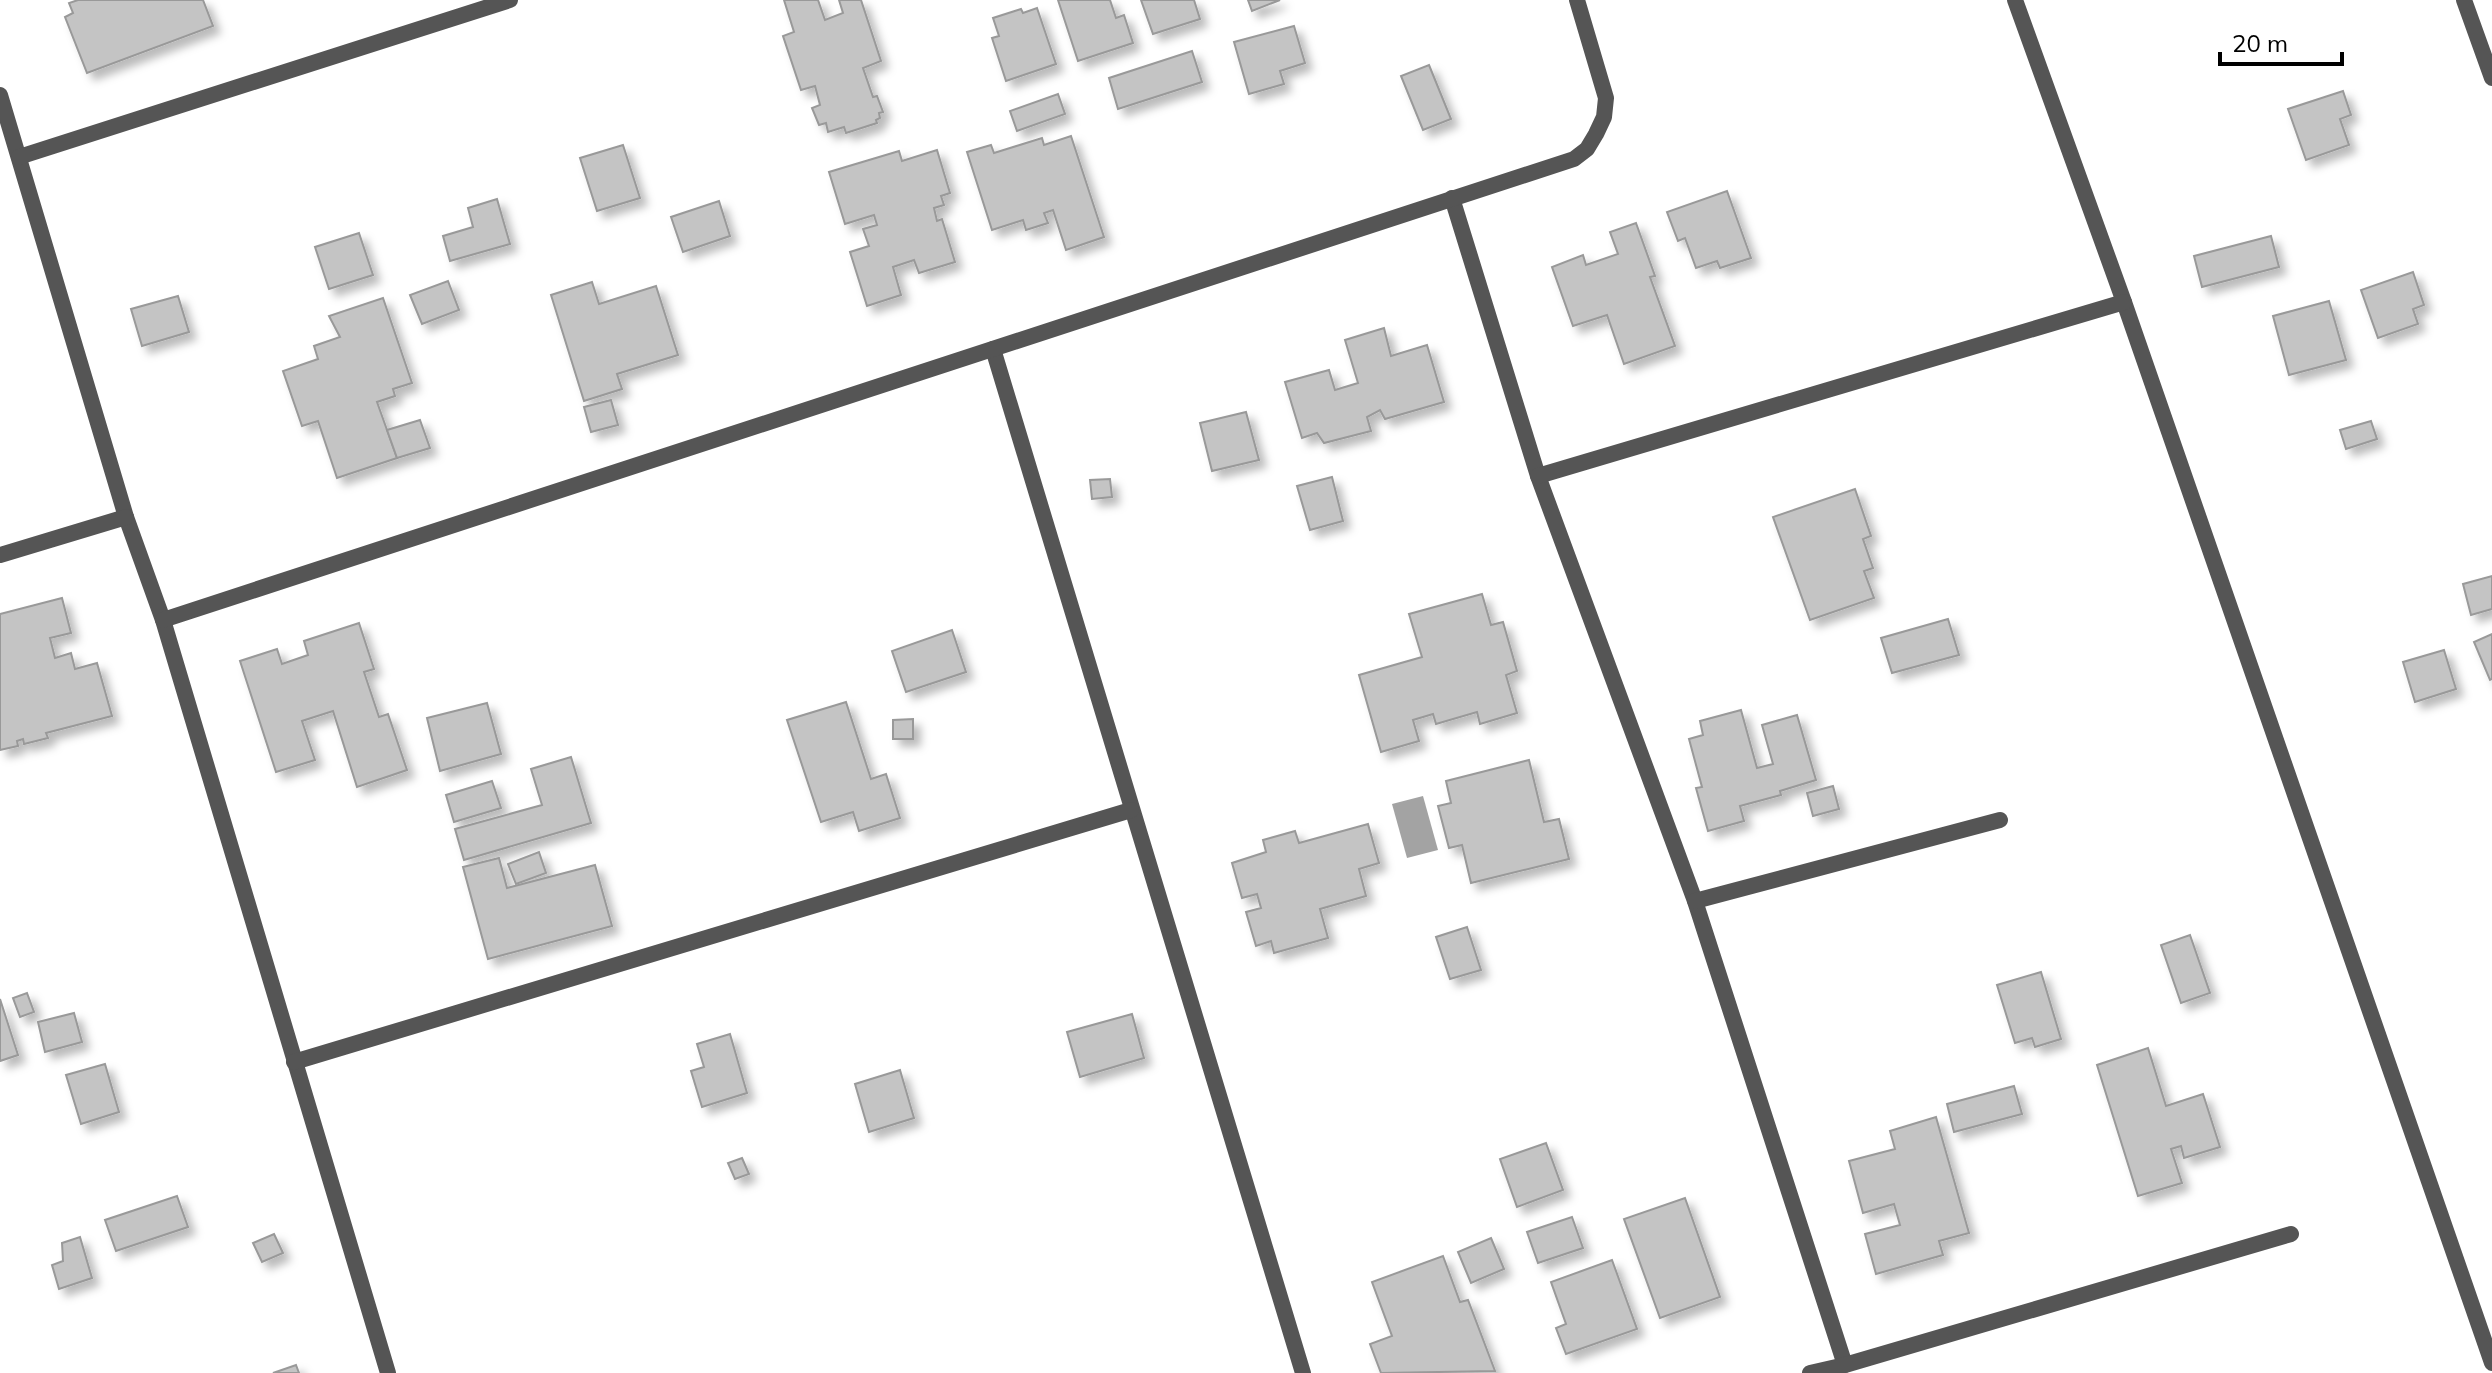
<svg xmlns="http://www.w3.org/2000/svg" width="2492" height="1373" font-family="Mulish,sans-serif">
<defs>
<filter id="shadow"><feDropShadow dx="7" dy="7" stdDeviation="4" flood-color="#0004"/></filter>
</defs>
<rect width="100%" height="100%" fill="#fff"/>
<polygon fill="#a3a3a3" points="1423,796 1438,850 1407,858 1392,804"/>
<g fill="#c4c4c4" stroke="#999" stroke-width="2" filter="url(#shadow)">
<polygon points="78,0 203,0 213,26 87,73 65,17 73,13 69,3"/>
<polygon points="784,0 818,0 825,20 843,13 839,0 861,0 881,61 863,68 873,97 877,96 883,112 879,113 880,118 876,120 877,123 846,133 844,127 828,132 826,123 819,125 812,108 820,105 815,86 801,90 783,36 794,32"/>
<polygon points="1058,0 1110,0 1116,18 1124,15 1133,43 1078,61"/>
<polygon points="1141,0 1194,0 1200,19 1153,34"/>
<polygon points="1248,0 1280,0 1252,11"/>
<polygon points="1037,8 1056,64 1006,81 992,38 999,36 993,18 1021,9 1023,13"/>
<polygon points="1294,26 1305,63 1280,71 1284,84 1249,94 1234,42"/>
<polygon points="1192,51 1202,82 1118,109 1109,78"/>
<polygon points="1429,65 1451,119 1423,130 1401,76"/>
<polygon points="2343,91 2351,115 2340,119 2349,145 2306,160 2288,109"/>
<polygon points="1058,94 1065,114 1017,131 1010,111"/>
<polygon points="1071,136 1104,237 1066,250 1053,210 1044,213 1048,223 1026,230 1023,220 992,230 967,152 991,145 994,153 1042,138 1044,145"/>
<polygon points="623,145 640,198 597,211 580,158"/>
<polygon points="937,150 950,193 941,196 944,205 934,208 937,221 942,219 955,262 919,273 914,260 893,267 901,295 867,306 850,252 869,246 863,229 877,225 874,215 845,224 829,172 899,151 902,161"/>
<polygon points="1727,191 1751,258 1720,268 1717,261 1696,268 1685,238 1678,241 1667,212"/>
<polygon points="497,199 510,244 450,261 443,236 473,227 468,208"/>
<polygon points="719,201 730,236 683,252 671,217"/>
<polygon points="1636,223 1655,276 1650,277 1675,346 1624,364 1607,315 1573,326 1552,267 1583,255 1586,265 1618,254 1610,232"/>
<polygon points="359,233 373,275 329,289 315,247"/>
<polygon points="2271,236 2279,267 2202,287 2194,256"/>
<polygon points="2413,272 2424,305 2413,309 2418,324 2378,338 2361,290"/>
<polygon points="448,281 459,310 422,324 410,295"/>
<polygon points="592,282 599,304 656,286 678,355 617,374 622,389 584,401 551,295"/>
<polygon points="178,296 189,332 142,346 131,309"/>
<polygon points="383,298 412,383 393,389 395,396 377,402 397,458 337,478 318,421 302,426 283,371 318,359 314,346 340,337 329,316"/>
<polygon points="2329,301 2346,360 2289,375 2273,316"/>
<polygon points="1384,328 1391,356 1427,345 1444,402 1385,419 1380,410 1367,417 1371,431 1324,443 1317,433 1302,438 1285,382 1329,370 1335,390 1358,383 1345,340"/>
<polygon points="611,400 618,425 591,432 584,407"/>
<polygon points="1246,412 1259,460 1212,471 1200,423"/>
<polygon points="420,420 430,448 397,458 387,430"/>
<polygon points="2371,421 2377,439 2346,449 2340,430"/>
<polygon points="1332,477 1343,521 1310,530 1297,486"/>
<polygon points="1110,479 1112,497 1092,499 1090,480"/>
<polygon points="1855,489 1871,536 1863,539 1873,568 1864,571 1874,598 1810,620 1773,517"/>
<polygon points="2492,576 2492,609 2471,615 2463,584"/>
<polygon points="1482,594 1491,625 1503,622 1517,671 1506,675 1517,713 1480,724 1477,712 1436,724 1433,714 1413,720 1419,741 1381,752 1359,675 1422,657 1409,614"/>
<polygon points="62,598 71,633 50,638 55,658 71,653 75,669 97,663 112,716 46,733 48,738 24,744 23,739 17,741 18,746 0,750 0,614"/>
<polygon points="1948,619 1959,655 1892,673 1881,638"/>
<polygon points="359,623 374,669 364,672 379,717 388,714 407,770 357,787 333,711 302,721 315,760 276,772 240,661 277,649 282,664 308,655 304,641"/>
<polygon points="952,630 966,672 906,692 892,651"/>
<polygon points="2492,634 2492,679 2490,680 2474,642"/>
<polygon points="2444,650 2456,689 2415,702 2403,662"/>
<polygon points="846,702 871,779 886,774 900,818 859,831 853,812 821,822 787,720"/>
<polygon points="487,703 501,754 440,771 427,718"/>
<polygon points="1741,710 1757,768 1773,764 1762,725 1797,715 1816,780 1780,791 1781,795 1740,806 1744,821 1708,831 1696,788 1702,787 1689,739 1703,735 1700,721"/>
<polygon points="913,719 913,739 893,739 893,720"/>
<polygon points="571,757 591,823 464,860 455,829 542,805 531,769"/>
<polygon points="1529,760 1544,822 1559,819 1569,859 1471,883 1462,845 1449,848 1438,806 1451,803 1446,781"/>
<polygon points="492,781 501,808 454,822 446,795"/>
<polygon points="1833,786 1839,809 1813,816 1807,793"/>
<polygon points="1368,824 1379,863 1359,869 1366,896 1320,909 1328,938 1274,953 1271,941 1256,946 1246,912 1261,908 1257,894 1242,898 1232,863 1266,852 1263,840 1295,831 1299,843"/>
<polygon points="539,852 546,873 516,884 508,864"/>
<polygon points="499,858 507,888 595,865 612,926 488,959 463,867"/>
<polygon points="1467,927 1481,970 1450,979 1436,937"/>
<polygon points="2190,935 2210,993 2181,1003 2161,945"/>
<polygon points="2041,972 2061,1039 2035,1047 2032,1038 2015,1043 1997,985"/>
<polygon points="27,993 34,1012 20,1017 13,998"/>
<polygon points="0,999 18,1055 0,1061"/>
<polygon points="74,1013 82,1042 45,1052 38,1022"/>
<polygon points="1132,1014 1144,1058 1080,1077 1067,1032"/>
<polygon points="730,1034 747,1093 702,1107 691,1071 704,1067 697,1044"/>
<polygon points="2148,1048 2166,1106 2203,1094 2220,1147 2184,1158 2181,1146 2171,1149 2182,1183 2138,1196 2097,1065"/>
<polygon points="105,1064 119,1112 81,1124 66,1075"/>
<polygon points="900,1070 914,1118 869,1132 855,1084"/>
<polygon points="2014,1086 2022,1114 1954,1132 1947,1104"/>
<polygon points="1936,1117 1969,1233 1939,1241 1943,1255 1876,1274 1865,1234 1900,1225 1894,1204 1863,1213 1849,1161 1895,1149 1890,1131"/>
<polygon points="1546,1143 1563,1190 1517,1207 1500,1159"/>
<polygon points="742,1158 749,1174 735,1179 728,1163"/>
<polygon points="177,1196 188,1227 116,1251 105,1220"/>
<polygon points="1685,1198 1720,1297 1660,1318 1624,1219"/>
<polygon points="1572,1217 1583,1248 1538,1263 1527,1232"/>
<polygon points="274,1234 283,1253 262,1262 253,1243"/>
<polygon points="80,1237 92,1278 59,1289 52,1265 63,1261 62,1243"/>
<polygon points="1491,1238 1504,1269 1471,1283 1458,1252"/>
<polygon points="1443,1256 1460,1302 1468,1300 1495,1371 1381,1373 1370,1344 1392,1336 1372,1282"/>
<polygon points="1612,1260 1637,1329 1566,1354 1556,1328 1566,1324 1551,1282"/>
<polygon points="296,1365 299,1373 273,1373"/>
</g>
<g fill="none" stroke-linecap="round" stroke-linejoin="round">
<g stroke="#555" stroke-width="16">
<polyline points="2015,0 2124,302 2492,1363"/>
<polyline points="2464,0 2492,78"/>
<polyline points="0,95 126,517 163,620 388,1373"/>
<polyline points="19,157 510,0"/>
<polyline points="1452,198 1538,476 1695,901 1845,1365"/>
<polyline points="993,349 1303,1373"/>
<polyline points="1538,476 2124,302"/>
<polyline points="0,555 126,517"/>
<polyline points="163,620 1574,159 1587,149 1596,134 1604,117 1606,98 1577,0"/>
<polyline points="1695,901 2000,820"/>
<polyline points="294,1062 1131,810"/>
<polyline points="1810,1373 1845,1365 2291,1234"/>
</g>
</g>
<path d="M2220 52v12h122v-12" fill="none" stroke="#000000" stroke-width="4"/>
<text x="2232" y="52" font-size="24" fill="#000000" stroke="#ffffff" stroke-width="6" paint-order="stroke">20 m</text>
</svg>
